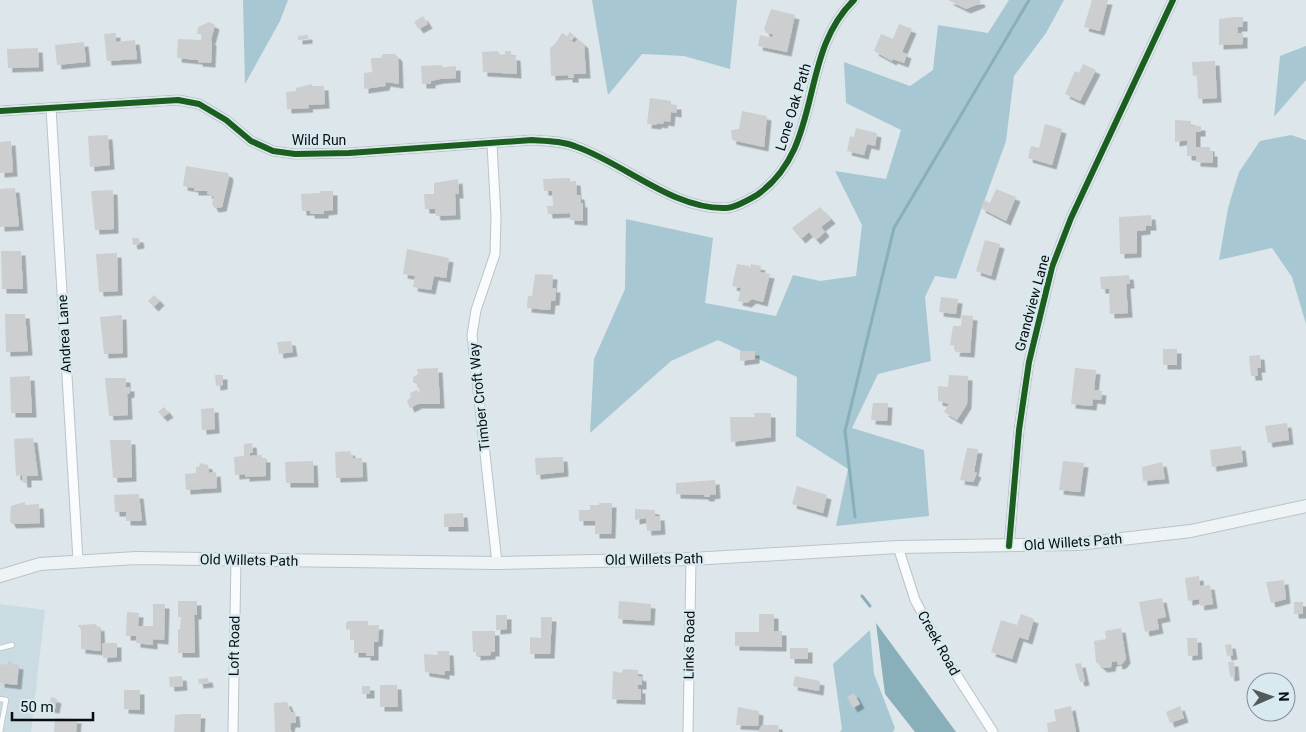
<svg xmlns="http://www.w3.org/2000/svg" width="1306" height="732" font-family="Roboto,sans-serif">
<defs>
<filter id="shadow"><feDropShadow dx="4.5" dy="4.5" stdDeviation="0" flood-color="#0004"/></filter>
</defs>
<rect width="100%" height="100%" fill="#dde6ea"/>
<polygon fill="#cadce2" points="0,604 45,610 31,732 0,732"/>
<g fill="#a7c8d2">
<polygon points="243,0 288,0 280,21 245,84"/>
<polygon points="592,0 737,0 730,69 684,56 642,54 608,95"/>
<polygon points="1009,0 1064,0 1046,33 1014,76 1006,141 956,279 935,276 925,297 931,361 878,374 852,428 924,450 929,516 836,526 848,469 796,436 797,377 718,340 671,361 590,433 594,359 625,289 626,219 713,238 705,303 776,316 793,275 820,281 856,276 862,225 835,171 886,179 901,130 846,103 844,62 910,86 933,70 938,25 988,33"/>
<polygon points="1306,46 1306,80 1274,117 1280,56"/>
<polygon points="1291,135 1306,140 1306,324 1292,277 1272,248 1219,260 1228,208 1239,172 1260,141"/>
<polygon points="870,630 874,674 895,728 893,732 840,732 842,729 833,664"/>
</g>
<polygon fill="#88afba" points="876,623 956,732 915,732 885,694"/>
<g fill="none" stroke-linecap="round" stroke-linejoin="round">
<g stroke="#88afba" stroke-width="3">
<polyline points="855,517 845,431 894,228 1029,0"/>
<polyline points="862,596 870,606"/>
</g>
</g>
<g fill="#cdcecf" filter="url(#shadow)">
<polygon points="948,0 980,0 981,3 966,9"/>
<polygon points="1092,0 1108,0 1100,31 1084,27"/>
<polygon points="771,9 795,15 787,52 758,46 760,35 772,38 773,34 766,33 764,29"/>
<polygon points="423,16 428,24 419,29 414,22"/>
<polygon points="1234,17 1243,17 1243,27 1237,27 1238,33 1243,33 1243,44 1219,45 1219,19"/>
<polygon points="209,22 215,25 211,40 207,39 212,41 211,63 198,62 198,60 177,58 178,39 201,40 203,34 197,34 198,27"/>
<polygon points="899,24 912,29 902,52 907,54 904,63 893,59 892,61 874,51 881,34 893,39"/>
<polygon points="570,32 574,36 570,40 574,43 578,39 584,44 586,74 574,74 574,78 568,78 568,75 551,76 550,48 555,44 562,33 567,36"/>
<polygon points="116,33 116,42 135,40 137,59 107,61 104,34"/>
<polygon points="308,35 308,39 298,40 298,36"/>
<polygon points="84,42 86,62 57,65 55,45"/>
<polygon points="38,48 39,67 8,68 7,49"/>
<polygon points="497,51 501,55 505,54 505,51 511,51 511,56 516,56 517,74 483,72 482,52"/>
<polygon points="383,54 395,54 398,57 399,84 386,82 385,86 364,89 364,73 372,72 371,58 381,58"/>
<polygon points="1215,61 1217,98 1198,99 1197,75 1193,76 1192,62"/>
<polygon points="1083,64 1096,70 1080,101 1065,94 1075,71 1079,73"/>
<polygon points="442,65 442,67 456,66 456,78 440,79 431,81 431,84 422,84 421,66"/>
<polygon points="312,84 312,86 324,86 325,104 308,105 309,108 287,109 286,92 296,91 296,88"/>
<polygon points="650,98 671,101 671,105 677,105 677,113 671,112 670,122 664,121 663,124 657,123 657,125 647,124"/>
<polygon points="742,111 767,116 764,147 732,140 731,130 739,129"/>
<polygon points="1175,120 1191,121 1191,126 1201,126 1201,132 1196,132 1196,147 1210,147 1210,152 1213,152 1213,163 1196,162 1196,156 1187,156 1187,140 1175,142"/>
<polygon points="1045,124 1062,129 1052,165 1028,158 1031,146 1039,148"/>
<polygon points="856,128 877,133 875,146 867,144 864,155 847,151 850,136 854,137"/>
<polygon points="108,135 110,165 90,167 88,136"/>
<polygon points="11,141 13,172 0,173 0,142"/>
<polygon points="186,166 228,173 229,177 222,207 214,208 212,204 214,196 207,194 208,191 194,191 194,188 183,186"/>
<polygon points="570,178 570,181 576,181 577,195 580,195 581,203 583,203 583,221 570,220 570,213 548,214 547,206 553,206 552,191 544,191 543,179"/>
<polygon points="458,179 459,194 455,194 456,215 436,216 435,209 425,209 424,194 434,194 434,183"/>
<polygon points="15,188 19,226 0,227 0,189"/>
<polygon points="996,189 1016,197 1006,221 981,208 984,200 990,203"/>
<polygon points="113,190 114,229 95,230 91,191"/>
<polygon points="320,191 333,191 333,210 324,211 324,214 310,214 310,211 302,211 301,194 320,193"/>
<polygon points="820,207 831,219 821,227 825,232 816,240 809,232 801,239 792,228"/>
<polygon points="1151,215 1152,226 1146,226 1146,230 1137,231 1137,253 1120,254 1119,217"/>
<polygon points="132,238 139,238 140,244 133,245"/>
<polygon points="985,240 1000,244 991,276 976,271"/>
<polygon points="407,249 449,258 446,278 434,276 431,290 413,287 415,276 403,274"/>
<polygon points="1,251 21,251 23,289 2,289"/>
<polygon points="117,253 118,291 99,292 96,254"/>
<polygon points="737,264 749,266 750,269 751,264 761,266 760,272 770,274 763,302 752,299 747,303 738,301 741,288 732,286"/>
<polygon points="535,274 553,275 552,288 556,288 555,301 551,301 550,310 527,308 528,296 532,296"/>
<polygon points="1129,275 1130,284 1126,284 1128,313 1110,314 1109,289 1101,289 1100,277"/>
<polygon points="154,295 160,301 154,307 148,301"/>
<polygon points="941,297 958,299 956,314 939,312"/>
<polygon points="5,314 25,314 28,351 6,352"/>
<polygon points="122,315 123,353 104,354 100,317"/>
<polygon points="962,315 973,316 970,353 955,352 956,346 950,345 953,326 961,326"/>
<polygon points="291,341 293,352 279,354 277,342"/>
<rect x="1163" y="349" width="14" height="16"/>
<polygon points="740,351 755,351 755,359 740,361"/>
<polygon points="1260,355 1261,368 1257,368 1258,376 1251,376 1249,356"/>
<polygon points="438,368 440,404 418,404 410,408 407,401 411,397 410,393 417,390 420,393 418,385 413,382 413,377 418,374 417,369"/>
<polygon points="1075,368 1096,370 1094,390 1102,391 1101,400 1093,399 1092,406 1071,404"/>
<polygon points="215,375 223,375 223,385 216,386"/>
<polygon points="949,375 968,376 967,404 957,420 944,412 949,404 938,401 938,386 948,387"/>
<polygon points="30,376 32,413 11,413 10,377"/>
<polygon points="105,378 126,378 126,387 130,387 130,393 127,394 128,415 109,416"/>
<polygon points="873,403 888,403 887,421 871,420"/>
<polygon points="164,407 169,413 163,417 158,412"/>
<polygon points="214,408 215,429 202,430 201,409"/>
<polygon points="754,413 771,413 771,437 731,442 730,417 755,417"/>
<polygon points="1287,423 1289,440 1268,443 1265,426"/>
<polygon points="33,438 38,476 27,476 27,483 23,483 22,475 16,476 14,439"/>
<polygon points="110,440 131,440 132,477 113,478"/>
<polygon points="252,443 253,453 250,453 250,456 262,455 262,458 266,458 266,476 245,477 245,474 235,475 234,457 244,456 244,444"/>
<polygon points="1241,446 1243,462 1212,467 1210,450"/>
<polygon points="967,448 978,449 974,472 977,473 973,482 960,480"/>
<polygon points="350,451 353,458 362,458 363,477 336,478 335,452"/>
<polygon points="563,457 564,472 536,475 535,458"/>
<polygon points="313,461 314,483 286,483 285,462"/>
<polygon points="1063,461 1084,463 1080,492 1059,490"/>
<polygon points="1162,462 1165,479 1143,481 1142,467"/>
<polygon points="199,463 208,465 209,473 216,472 217,488 186,490 185,474 196,473 196,467 200,466"/>
<polygon points="715,480 716,494 710,495 710,497 705,497 704,495 676,494 676,483"/>
<polygon points="797,486 827,495 823,513 792,504"/>
<polygon points="139,494 142,521 126,521 126,512 115,512 114,495"/>
<polygon points="25,502 25,505 39,504 40,523 12,524 10,521 11,506"/>
<polygon points="599,503 612,503 611,534 595,534 595,521 579,521 579,510 590,510 590,505 599,505"/>
<polygon points="635,509 655,510 655,516 660,516 661,530 647,531 646,518 635,520"/>
<polygon points="463,513 464,527 444,527 444,514"/>
<polygon points="1199,576 1200,586 1210,585 1213,604 1200,606 1199,599 1188,601 1185,578"/>
<polygon points="1284,580 1286,599 1271,603 1266,582"/>
<polygon points="1162,598 1166,617 1157,619 1159,629 1145,632 1139,602"/>
<polygon points="178,601 197,601 197,615 194,615 195,653 178,653 178,629 180,629 181,617 178,617"/>
<polygon points="619,601 651,604 650,621 618,619"/>
<rect x="1294" y="602" width="9" height="12"/>
<polygon points="153,604 165,604 164,640 153,639 153,645 136,643 136,636 126,636 127,612 139,613 138,626 153,626"/>
<polygon points="759,614 774,614 774,631 782,631 782,647 735,646 735,632 759,632"/>
<polygon points="1021,614 1034,619 1028,640 1019,637 1012,659 991,652 1001,620 1017,625"/>
<polygon points="496,615 507,615 507,629 496,630"/>
<polygon points="541,617 552,617 550,654 530,654 530,637 541,638"/>
<polygon points="348,621 368,621 368,626 379,625 378,642 374,642 374,656 366,656 366,653 354,653 354,640 350,640 350,629 346,630 346,623"/>
<polygon points="96,624 97,627 100,626 101,651 81,649 81,630 78,625"/>
<polygon points="1121,628 1126,659 1122,664 1118,665 1117,661 1112,662 1111,667 1103,668 1096,662 1094,641 1106,639 1105,631"/>
<polygon points="472,631 495,631 495,652 491,652 491,655 476,656 476,652 473,652"/>
<polygon points="1187,638 1197,638 1198,655 1188,656"/>
<polygon points="102,643 117,643 117,657 103,658"/>
<polygon points="1231,644 1233,655 1227,656 1225,645"/>
<rect x="790" y="648" width="18" height="11"/>
<polygon points="437,651 449,651 450,671 445,671 445,675 425,672 424,654 438,655"/>
<polygon points="8,661 12,661 12,664 19,665 17,685 0,683 0,664 7,665"/>
<polygon points="1228,662 1234,662 1235,676 1230,677"/>
<polygon points="1081,663 1085,681 1080,682 1075,664"/>
<polygon points="623,669 638,670 638,676 642,677 642,685 638,685 638,689 641,689 641,700 612,699 613,671 622,673"/>
<polygon points="182,676 183,686 170,687 169,677"/>
<polygon points="795,676 820,681 819,691 793,686"/>
<polygon points="208,678 209,683 199,684 198,679"/>
<polygon points="380,685 397,685 398,707 380,707"/>
<rect x="362" y="686" width="8" height="8"/>
<polygon points="124,690 140,690 140,710 124,709"/>
<polygon points="854,693 860,704 853,708 847,697"/>
<polygon points="51,697 57,699 55,709 49,708"/>
<polygon points="287,702 291,712 295,712 296,723 291,723 290,728 292,732 275,732 274,703"/>
<polygon points="1071,706 1076,732 1048,732 1047,723 1056,721 1054,710"/>
<polygon points="1180,706 1184,718 1170,723 1166,712"/>
<polygon points="738,707 759,711 758,726 736,725"/>
<polygon points="182,714 201,714 200,732 174,732 175,715"/>
<polygon points="55,718 77,719 76,732 54,732"/>
<polygon points="762,725 778,725 779,732 758,732"/>
</g>
<g fill="none" stroke-linecap="round" stroke-linejoin="round">
<defs>
<g id="service">
<polyline points="0,648 12,645"/>
<polyline points="0,699 6,700 0,732"/>
</g>
<g id="minor">
<polyline points="51,108 78,560"/>
<path d="M 0,111 L 178,100 L 199,104 L 226,120 L 251,141 L 273,151 L 295,154 L 349,153 L 532,140 C 547,141 563,141 577,147 C 625,164 674,210 726,208 C 735,208 750,199 757,195 C 825,147 797,55 854,0"/>
<polyline points="492,144 496,217 495,254 476,310 472,335 497,563"/>
<polyline points="1009,546 1019,430 1029,362 1052,267 1071,218 1173,0"/>
<polyline points="898,547 915,600 947,660 993,732"/>
<polyline points="233,732 236,560"/>
<polyline points="688,732 691,559"/>
</g>
<polyline id="secondary" points="0,576 40,564 136,558 497,563 691,559 898,547 1078,544 1191,531 1306,506"/>
</defs>
<use href="#service" stroke="#bcc3c6" stroke-width="6"/>
<use href="#minor" stroke="#bcc3c6" stroke-width="11"/>
<use href="#secondary" stroke="#bcc3c6" stroke-width="14"/>
<use href="#service" stroke="#fafbfc" stroke-width="4.5"/>
<use href="#minor" stroke="#fafbfc" stroke-width="9"/>
<use href="#secondary" stroke="#eef4f5" stroke-width="12"/>
<defs>
<g id="cycleway">
<path d="M 0,111 L 178,100 L 199,104 L 226,120 L 251,141 L 273,151 L 295,154 L 349,153 L 532,140 C 547,141 563,141 577,147 C 625,164 674,210 726,208 C 735,208 750,199 757,195 C 825,147 797,55 854,0"/>
<polyline points="1009,546 1019,430 1029,362 1052,267 1071,218 1173,0"/>
</g>
</defs>
<use href="#cycleway" stroke="#d8e9ef" stroke-width="9"/>
<use href="#cycleway" stroke="#1b5e20" stroke-width="6"/>
</g>
<g text-anchor="middle" dominant-baseline="central" stroke-width="5" stroke-linejoin="round" paint-order="stroke">
<g font-size="14" fill="#080e10" stroke="#d8e9ef">
<text transform="translate(793 107) rotate(-73)">Lone Oak Path</text>
<text x="319" y="140">Wild Run</text>
<text transform="translate(1032 303) rotate(-75)">Grandview Lane</text>
<text transform="translate(64 334) rotate(-93)">Andrea Lane</text>
<text transform="translate(479 397) rotate(-96)">Timber Croft Way</text>
<text transform="translate(1073 542) rotate(-4)">Old Willets Path</text>
<text transform="translate(654 559) rotate(-1)">Old Willets Path</text>
<text transform="translate(249 560) rotate(1)">Old Willets Path</text>
<text transform="translate(939 643) rotate(61)">Creek Road</text>
<text transform="translate(689 645) rotate(-89)">Links Road</text>
<text transform="translate(234 646) rotate(-89)">Loft Road</text>
</g>
</g>
<g transform="translate(1271 697) rotate(88)"><circle r="24" fill="#d8e9ef" stroke="#859196"/>
<path d="M0-4L9 19L0 12L-9 19Z" fill="#535a5c"/>
<text y="-8" font-size="14" font-weight="bold" text-anchor="middle" fill="#080e10">N</text>
</g>
<path d="M12 712v8h81v-8" fill="none" stroke="#080e10" stroke-width="2.5"/>
<text x="20" y="712" font-size="15" fill="#080e10" stroke="#d8e9ef" stroke-width="4" paint-order="stroke">50 m</text>
</svg>
